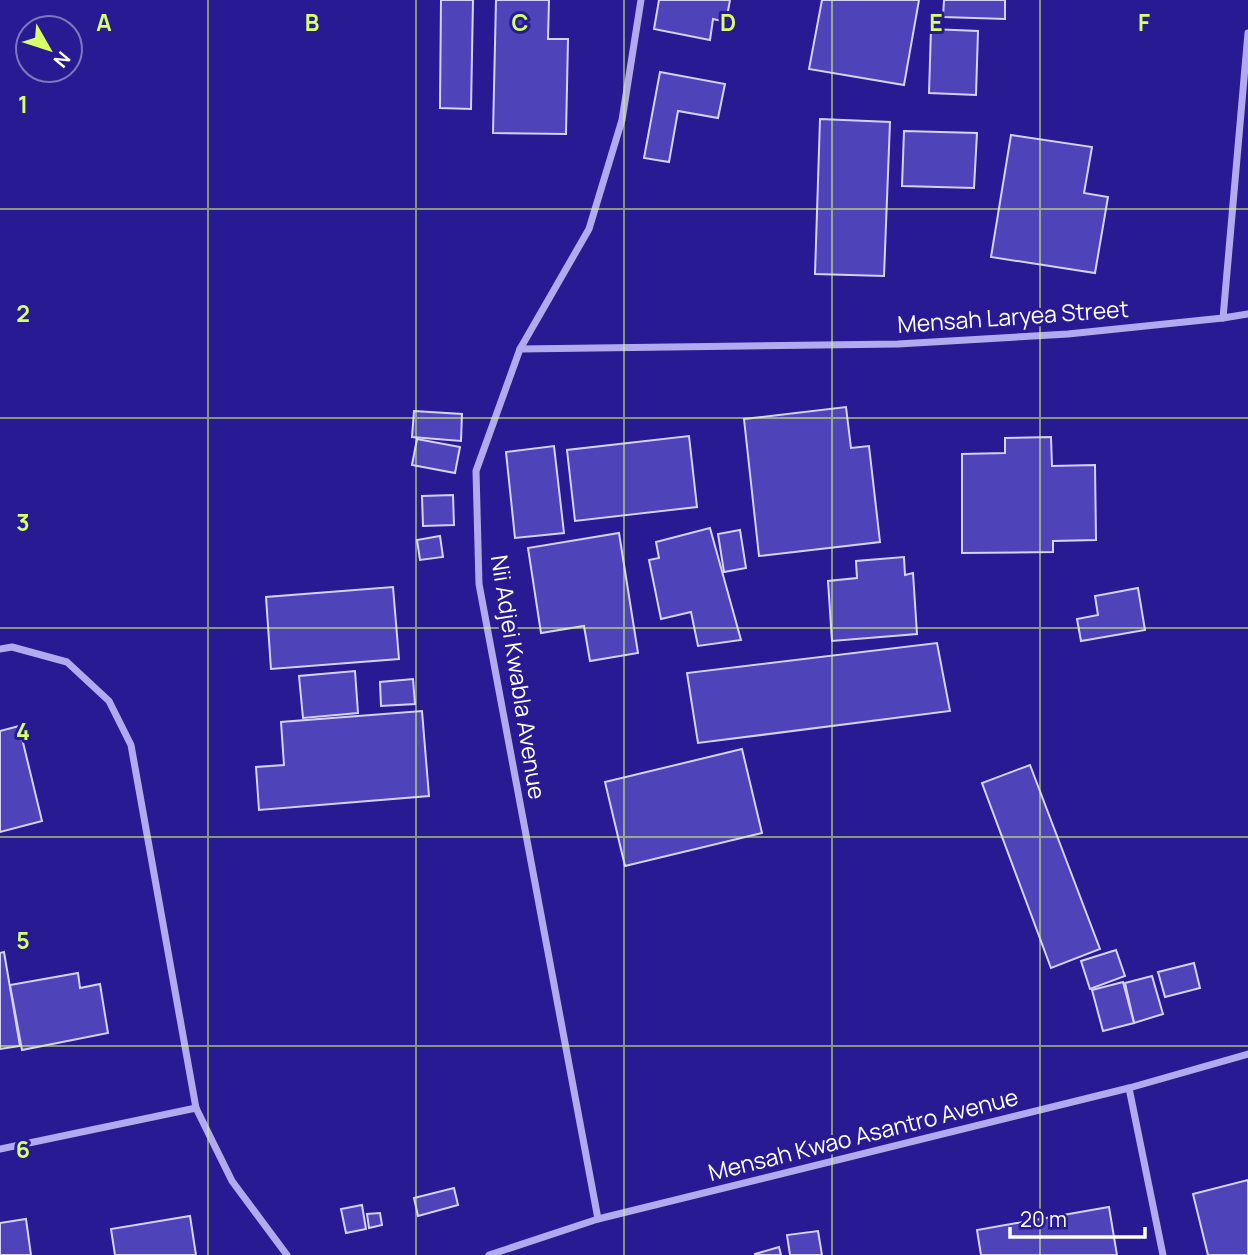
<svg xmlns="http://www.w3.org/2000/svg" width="1248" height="1255" font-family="Manrope,sans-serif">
<rect width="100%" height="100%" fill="#281a92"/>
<g fill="#4f43b9" stroke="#d5d1fb" stroke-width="2">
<polygon points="441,0 473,0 471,109 440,108"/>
<polygon points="496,0 549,0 548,39 568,39 566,134 493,133"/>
<polygon points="659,0 730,0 726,22 713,19 710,40 654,29"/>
<polygon points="822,0 919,0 904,85 809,69"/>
<polygon points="944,0 1005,0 1005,19 943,17"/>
<polygon points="931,29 978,31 976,95 929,93"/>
<polygon points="660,72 725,84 718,118 678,111 669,162 644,158"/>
<polygon points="820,119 890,122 884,276 815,274"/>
<polygon points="904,131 977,133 974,188 902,186"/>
<polygon points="1011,135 1092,147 1084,193 1108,197 1095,273 991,257"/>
<polygon points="846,407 851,448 869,446 880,542 759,556 744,419"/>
<polygon points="414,411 462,414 461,441 412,437"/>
<polygon points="689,436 697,507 575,521 567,450"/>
<polygon points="1051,437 1052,466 1095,465 1096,540 1053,541 1053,552 962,553 962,454 1005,453 1005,438"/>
<polygon points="417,439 460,447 455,473 412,465"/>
<polygon points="554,446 564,533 515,538 506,452"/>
<polygon points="453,495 454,525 423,526 422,496"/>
<polygon points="710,528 741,640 698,646 691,612 661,619 649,560 659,558 656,542"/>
<polygon points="740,530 746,568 724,572 718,534"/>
<polygon points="619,533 638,653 590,661 584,626 541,633 528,548"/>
<polygon points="440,536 443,557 420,560 417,540"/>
<polygon points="904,557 905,575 913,573 917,634 832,641 828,581 857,578 856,561"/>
<polygon points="393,587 399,659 271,669 266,597"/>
<polygon points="1138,588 1145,630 1081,641 1077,619 1098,615 1095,596"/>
<polygon points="937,643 950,711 698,743 687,673"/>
<polygon points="355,671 358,713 303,718 299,676"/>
<polygon points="413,679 415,704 381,706 380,682"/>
<polygon points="422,711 429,796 259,810 256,767 284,765 281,722"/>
<polygon points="19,726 42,821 0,832 0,731"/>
<polygon points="742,749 762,833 625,866 605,782"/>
<polygon points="1030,765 1100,949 1051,968 982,783"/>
<polygon points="1116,950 1125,976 1090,989 1081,961"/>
<polygon points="4,952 20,1046 0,1049 0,953"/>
<polygon points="1194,963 1200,988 1165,997 1158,972"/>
<polygon points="78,973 80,988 100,984 108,1033 22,1050 10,985"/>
<polygon points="1152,976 1163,1014 1134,1023 1125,983"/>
<polygon points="1123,982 1134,1023 1103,1031 1092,990"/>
<polygon points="1248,1180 1248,1255 1208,1255 1193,1194"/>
<polygon points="454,1188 458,1205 418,1216 414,1198"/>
<polygon points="362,1205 366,1229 346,1233 341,1209"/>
<polygon points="1109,1207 1117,1255 981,1255 977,1230"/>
<polygon points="380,1213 382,1225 369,1228 367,1214"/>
<polygon points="190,1216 196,1255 115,1255 111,1229"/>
<polygon points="26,1219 31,1255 0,1255 0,1223"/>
<polygon points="818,1231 822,1255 790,1255 787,1235"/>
<polygon points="779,1247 781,1255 755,1255 755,1254"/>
</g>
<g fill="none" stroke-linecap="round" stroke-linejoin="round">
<g stroke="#b1aaef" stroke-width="7">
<polyline points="1223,318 1248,314"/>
<polyline points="520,349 898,344 1068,334 1223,318 1248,33"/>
<polyline points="0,649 12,647 67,662 109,701 131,745 196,1108 232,1181 287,1255"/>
<polyline points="1129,1088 1163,1255"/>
<polyline points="0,1149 196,1108"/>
<polyline points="598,1219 479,584 476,471 520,349 589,229 622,120 641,0"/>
<polyline points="489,1255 598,1219 1129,1088 1248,1054"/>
</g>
</g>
<path fill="none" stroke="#d7ff68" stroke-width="2" stroke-opacity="0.55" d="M 208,0 L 208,1255M 416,0 L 416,1255M 624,0 L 624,1255M 832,0 L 832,1255M 1040,0 L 1040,1255M 0,209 L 1248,209M 0,418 L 1248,418M 0,628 L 1248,628M 0,837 L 1248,837M 0,1046 L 1248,1046"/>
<g text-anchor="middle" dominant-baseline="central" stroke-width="6" stroke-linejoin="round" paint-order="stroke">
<g font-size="23" fill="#fff" stroke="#281a92">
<text transform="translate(1013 316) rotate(-4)">Mensah Laryea Street</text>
<text transform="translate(519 677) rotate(81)">Nii Adjei Kwabla Avenue</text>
<text transform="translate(863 1134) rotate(-14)">Mensah Kwao Asantro Avenue</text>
</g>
</g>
<g font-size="23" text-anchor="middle" font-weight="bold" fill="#d7ff68" stroke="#281a92" stroke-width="6" stroke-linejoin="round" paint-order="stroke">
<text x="104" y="31">A</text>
<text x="312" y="31">B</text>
<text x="520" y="31">C</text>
<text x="728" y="31">D</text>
<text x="936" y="31">E</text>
<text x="1144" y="31">F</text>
<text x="23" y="113">1</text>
<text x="23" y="322">2</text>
<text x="23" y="531">3</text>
<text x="23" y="740">4</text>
<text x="23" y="949">5</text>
<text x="23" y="1158">6</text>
</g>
<g transform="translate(49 49) rotate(129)"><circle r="33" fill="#281a92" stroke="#7e76be" stroke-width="2"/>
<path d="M0-5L12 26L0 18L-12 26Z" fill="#d7ff68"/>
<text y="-10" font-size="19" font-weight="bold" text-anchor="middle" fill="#ffffff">N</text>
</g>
<path d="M1010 1227v10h135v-10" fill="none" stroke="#ffffff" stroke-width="3.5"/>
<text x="1020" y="1227" font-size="21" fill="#ffffff" stroke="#281a92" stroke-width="5" paint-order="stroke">20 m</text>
</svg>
